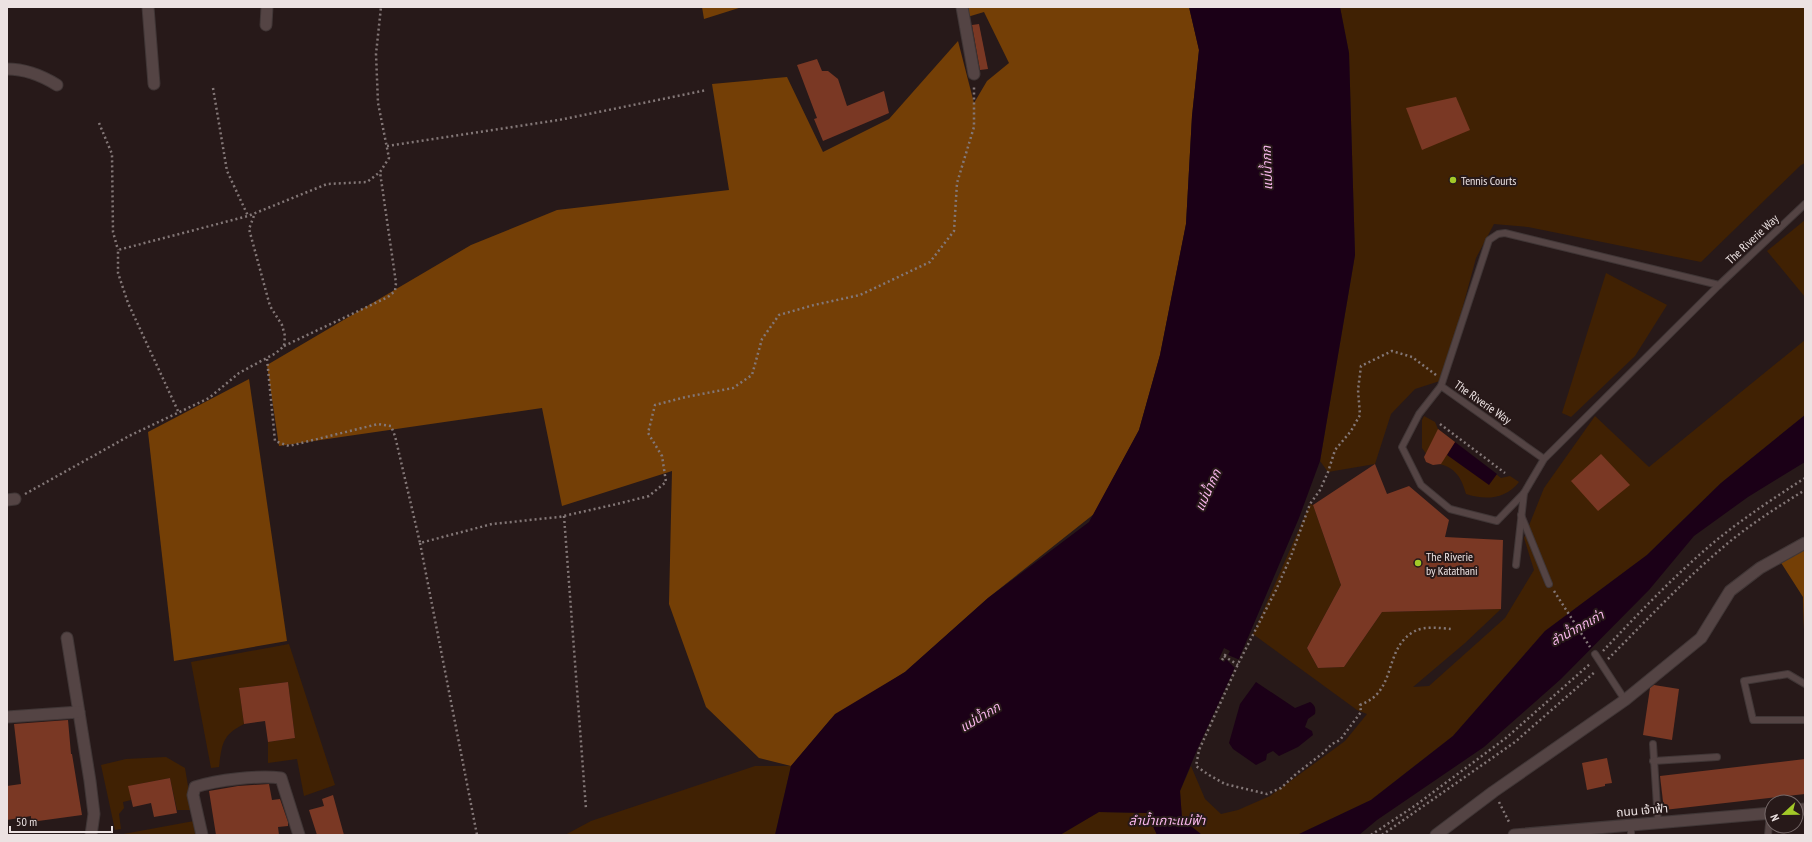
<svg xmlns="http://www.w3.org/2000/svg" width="1812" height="842" font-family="'PT Sans Narrow','Noto Sans Thai',sans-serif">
<rect width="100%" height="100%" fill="#271919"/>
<g fill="#402103">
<polygon points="1340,7 1805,7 1805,163 1801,165 1701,262 1528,227 1494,224 1476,258 1443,380 1415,389 1391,414 1375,464 1328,472 1320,461 1355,255 1349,53"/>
<polygon points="1805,220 1805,297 1767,251"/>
<polygon points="1606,273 1667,305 1635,356 1571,417 1562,413"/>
<polygon points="1805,340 1805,415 1721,483 1647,555 1545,631 1453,736 1371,800 1297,835 1202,835 1182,819 1180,791 1191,766 1205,799 1221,814 1238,810 1270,796 1345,741 1367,714 1357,710 1253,634 1310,504 1313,505 1341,585 1307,648 1318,668 1344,667 1382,612 1501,609 1465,643 1413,687 1429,686 1505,618 1534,570 1524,538 1544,488 1595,416 1649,467"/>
<path d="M 1424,416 L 1435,422 L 1438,429 L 1501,478 L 1510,476 L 1519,482 C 1505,500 1484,500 1466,494 C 1461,475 1453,465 1433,463 L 1422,448 L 1422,420 Z"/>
<path d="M 289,644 L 335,785 L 304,796 L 297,759 L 268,763 L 268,742 L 295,738 L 288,682 L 239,688 L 244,724 C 222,735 222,744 219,767 L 211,768 L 191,662 Z"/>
<polygon points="166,757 185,768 192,810 177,810 170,778 129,786 131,800 123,802 124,808 119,814 121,829 115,830 101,765 126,759"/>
<polygon points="755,766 791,766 775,835 565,835 591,821"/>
<polygon points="1098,812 1147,813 1157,835 1060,835"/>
<polygon points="194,821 196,835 118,835"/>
</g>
<g fill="#743f06">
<polygon points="702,7 742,7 704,19"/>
<polygon points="962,7 1189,7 1199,50 1192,116 1186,224 1160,355 1139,430 1094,514 988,598 905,672 830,720 791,766 759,758 706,707 669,604 672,471 562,506 542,408 279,446 267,365 471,245 557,210 729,190 712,84 787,77 823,152 889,119 958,41 974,103 987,81 1009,63 984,12 964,18"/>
<polygon points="249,379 287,641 174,661 148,432"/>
<polygon points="1805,543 1805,663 1803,597 1778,558"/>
</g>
<g fill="#1b0017">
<polygon points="1189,7 1340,7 1349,53 1355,255 1320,461 1299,518 1238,661 1197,750 1180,791 1182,819 1202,835 1157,835 1147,813 1099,812 1060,835 775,835 791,766 835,714 905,672 988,598 1089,522 1139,430 1160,355 1186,224 1192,116 1199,50"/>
<polygon points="1805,415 1805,462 1748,497 1694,536 1649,590 1561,679 1484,747 1377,820 1359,835 1297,835 1371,800 1453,736 1545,631 1647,555 1721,483"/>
<polygon points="1455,442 1497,474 1489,485 1447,455"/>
<path d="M 1256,682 L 1295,708 L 1310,702 C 1315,705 1316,708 1315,714 L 1308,719 L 1305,727 L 1312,731 L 1313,735 L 1298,747 L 1279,756 L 1273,751 L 1267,754 L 1266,760 L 1256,765 L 1233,749 L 1229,743 L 1240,704 Z"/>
</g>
<polygon fill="#271919" points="1224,648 1230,651 1228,655 1240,660 1236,669 1226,659 1224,662 1219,659"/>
<g fill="#7a3824">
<polygon points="979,24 988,69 980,70 972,25"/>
<polygon points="817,59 822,71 828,71 838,79 847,106 884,91 889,113 823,141 814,119 817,118 797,65"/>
<polygon points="1456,97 1470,130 1422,150 1406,108"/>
<polygon points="1438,429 1455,442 1441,464 1433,465 1426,462 1424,457"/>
<polygon points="1601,454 1630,485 1598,511 1571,481"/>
<polygon points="1375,464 1387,494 1409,486 1449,520 1445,537 1503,540 1501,609 1382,612 1344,667 1318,668 1307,648 1341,585 1313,505"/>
<polygon points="288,682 295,738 268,742 265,721 244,724 239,688"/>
<polygon points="1654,685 1679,689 1672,740 1643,735 1650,688"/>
<polygon points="68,720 71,754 72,754 82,815 31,822 31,816 7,820 7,786 21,784 14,724"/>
<polygon points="1607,758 1612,783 1605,784 1605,786 1587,790 1582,763"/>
<polygon points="1805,759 1805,794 1664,810 1660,776"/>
<polygon points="170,778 177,813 154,817 151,803 133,807 128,786"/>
<polygon points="269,784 272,800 280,799 288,822 288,826 278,827 279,835 216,835 209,791 238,786"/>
<polygon points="333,795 344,835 317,835 309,810 324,806 322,799"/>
</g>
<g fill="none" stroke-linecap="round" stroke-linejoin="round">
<defs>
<g id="service">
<polyline points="1441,386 1489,240 1498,234 1505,233 1719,285"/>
<polyline points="1544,459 1441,386 1419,414 1402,447 1421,485 1450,509 1497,521 1524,493 1544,459 1719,285 1805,204"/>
<polyline points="1521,515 1549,584"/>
<polyline points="1516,565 1524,493"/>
<polyline points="1595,654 1625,700"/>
<polyline points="1805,684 1788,674 1744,681 1753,720 1805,720"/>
<polyline points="1653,744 1658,822"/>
<polyline points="1653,761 1717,757"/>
<polyline points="1631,824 1631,835"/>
<polyline points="1768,835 1770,813"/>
</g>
<g id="minor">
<polyline points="148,7 154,84"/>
<polyline points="962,7 974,74"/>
<polyline points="266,25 267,7"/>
<path d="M 7,69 C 26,69 41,75 57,85"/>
<polyline points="7,500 15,499"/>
<polyline points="67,638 90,781 94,814 91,835"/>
<polyline points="7,717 79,712"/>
<polyline points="1796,810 1805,809"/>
<path d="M 202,835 L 193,795 L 195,787 C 217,780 258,775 281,778 L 299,835"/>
<polyline points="1436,835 1493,792 1625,700 1701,638 1730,591 1760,568 1805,543"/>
<polyline points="1514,835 1772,813"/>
</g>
</defs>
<use href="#service" stroke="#403636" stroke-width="8"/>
<use href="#minor" stroke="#403636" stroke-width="13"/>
<g stroke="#837777" stroke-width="2.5" stroke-dasharray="2 3" stroke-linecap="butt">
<polyline points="213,88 227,171 248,216"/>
<polyline points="99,123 112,154 113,232 118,250"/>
<polyline points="387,146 559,120 707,90"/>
<polyline points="284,346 388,297 395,291 396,283 380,172"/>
<polyline points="267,359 275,441 289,446 378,424 391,426 395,436 420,543 492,524 559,517 617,504 649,496 666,482 662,456 648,433 655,405 686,397 733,388 752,375 762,339 779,315 814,305 860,295 930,262 954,231 957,183 974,127 974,85"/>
<path d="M 1436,375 L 1412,357 L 1392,351 L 1361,366 L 1358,390 L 1360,415 L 1351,431 L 1335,450 L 1328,472 L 1320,490 L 1310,504 L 1291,556 L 1276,590 L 1239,662 L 1199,750 L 1196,766 L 1209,775 L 1225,784 L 1267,794 L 1281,788 L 1296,774 L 1323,753 L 1332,744 L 1340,740 L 1361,712 L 1360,705 C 1367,702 1373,699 1378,693 C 1394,674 1389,645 1415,631 C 1424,626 1441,628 1451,629"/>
<polyline points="178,411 128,303 118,273 118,250 248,216 327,184 367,182 380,172 389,158 378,103 376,54 381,7"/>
<polyline points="1440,424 1505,473"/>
<polyline points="25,494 129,436 209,398 239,373 276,353 284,346 285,336 282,325 270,306 249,229 255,213"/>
<polyline points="564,516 586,809"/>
<polyline points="420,543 477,835"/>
<polyline points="1554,591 1590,647"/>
<path d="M 1603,651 C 1638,614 1674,576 1713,543 C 1742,519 1774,498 1805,478"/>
<polyline points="1224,656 1238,665"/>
<path d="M 1608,659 C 1645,622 1681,583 1721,549 C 1746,527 1776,508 1805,490"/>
<polyline points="1222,660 1227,652"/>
<polyline points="1499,802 1510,824"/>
<polyline points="1371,835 1416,805 1506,738 1591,663"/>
<polyline points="1382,835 1515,742 1596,671"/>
</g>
<use href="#service" stroke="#544444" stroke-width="6"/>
<use href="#minor" stroke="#544444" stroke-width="11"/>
</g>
<g fill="#a2c928" stroke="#271919" stroke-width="1.5">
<circle cx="1453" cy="180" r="4"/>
<circle cx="1418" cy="563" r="4"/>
</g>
<g text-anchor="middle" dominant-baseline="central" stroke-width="4" stroke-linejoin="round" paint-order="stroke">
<g font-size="12" fill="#ece2e2" stroke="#271919" text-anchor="start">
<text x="1461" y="180">Tennis Courts</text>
<text x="1426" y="556">The Riverie<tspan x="1426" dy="14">by Katathani</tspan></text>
</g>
<g font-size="12" fill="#ece2e2" stroke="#271919">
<text transform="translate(1752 239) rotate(-43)">The Riverie Way</text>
<text transform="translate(1483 402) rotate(35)">The Riverie Way</text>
<text transform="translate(1642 810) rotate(-5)">ถนน เจ้าฟ้า</text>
</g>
<g font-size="13" font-style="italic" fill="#f9b7ec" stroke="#271919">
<text transform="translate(1267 168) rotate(-92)">แม่น้ำกก</text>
<text transform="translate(1208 490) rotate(-65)">แม่น้ำกก</text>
<text transform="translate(1577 628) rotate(-29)">ลำน้ำกกเก่า</text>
<text transform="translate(980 717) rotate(-31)">แม่น้ำกก</text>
<text x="1167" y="820">ลำน้ำเกาะแม่ฟ้า</text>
</g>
</g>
<rect width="1812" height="842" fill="none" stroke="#ece2e2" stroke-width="16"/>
<g transform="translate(1784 814) rotate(248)"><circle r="19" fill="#271919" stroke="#766969"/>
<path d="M0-3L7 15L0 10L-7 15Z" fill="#a2c928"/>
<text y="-6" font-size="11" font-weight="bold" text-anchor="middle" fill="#ece2e2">N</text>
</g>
<path d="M10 826v6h102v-6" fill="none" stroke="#ece2e2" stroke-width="2"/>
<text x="16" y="826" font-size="12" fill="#ece2e2" stroke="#271919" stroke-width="3" paint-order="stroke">50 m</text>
</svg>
